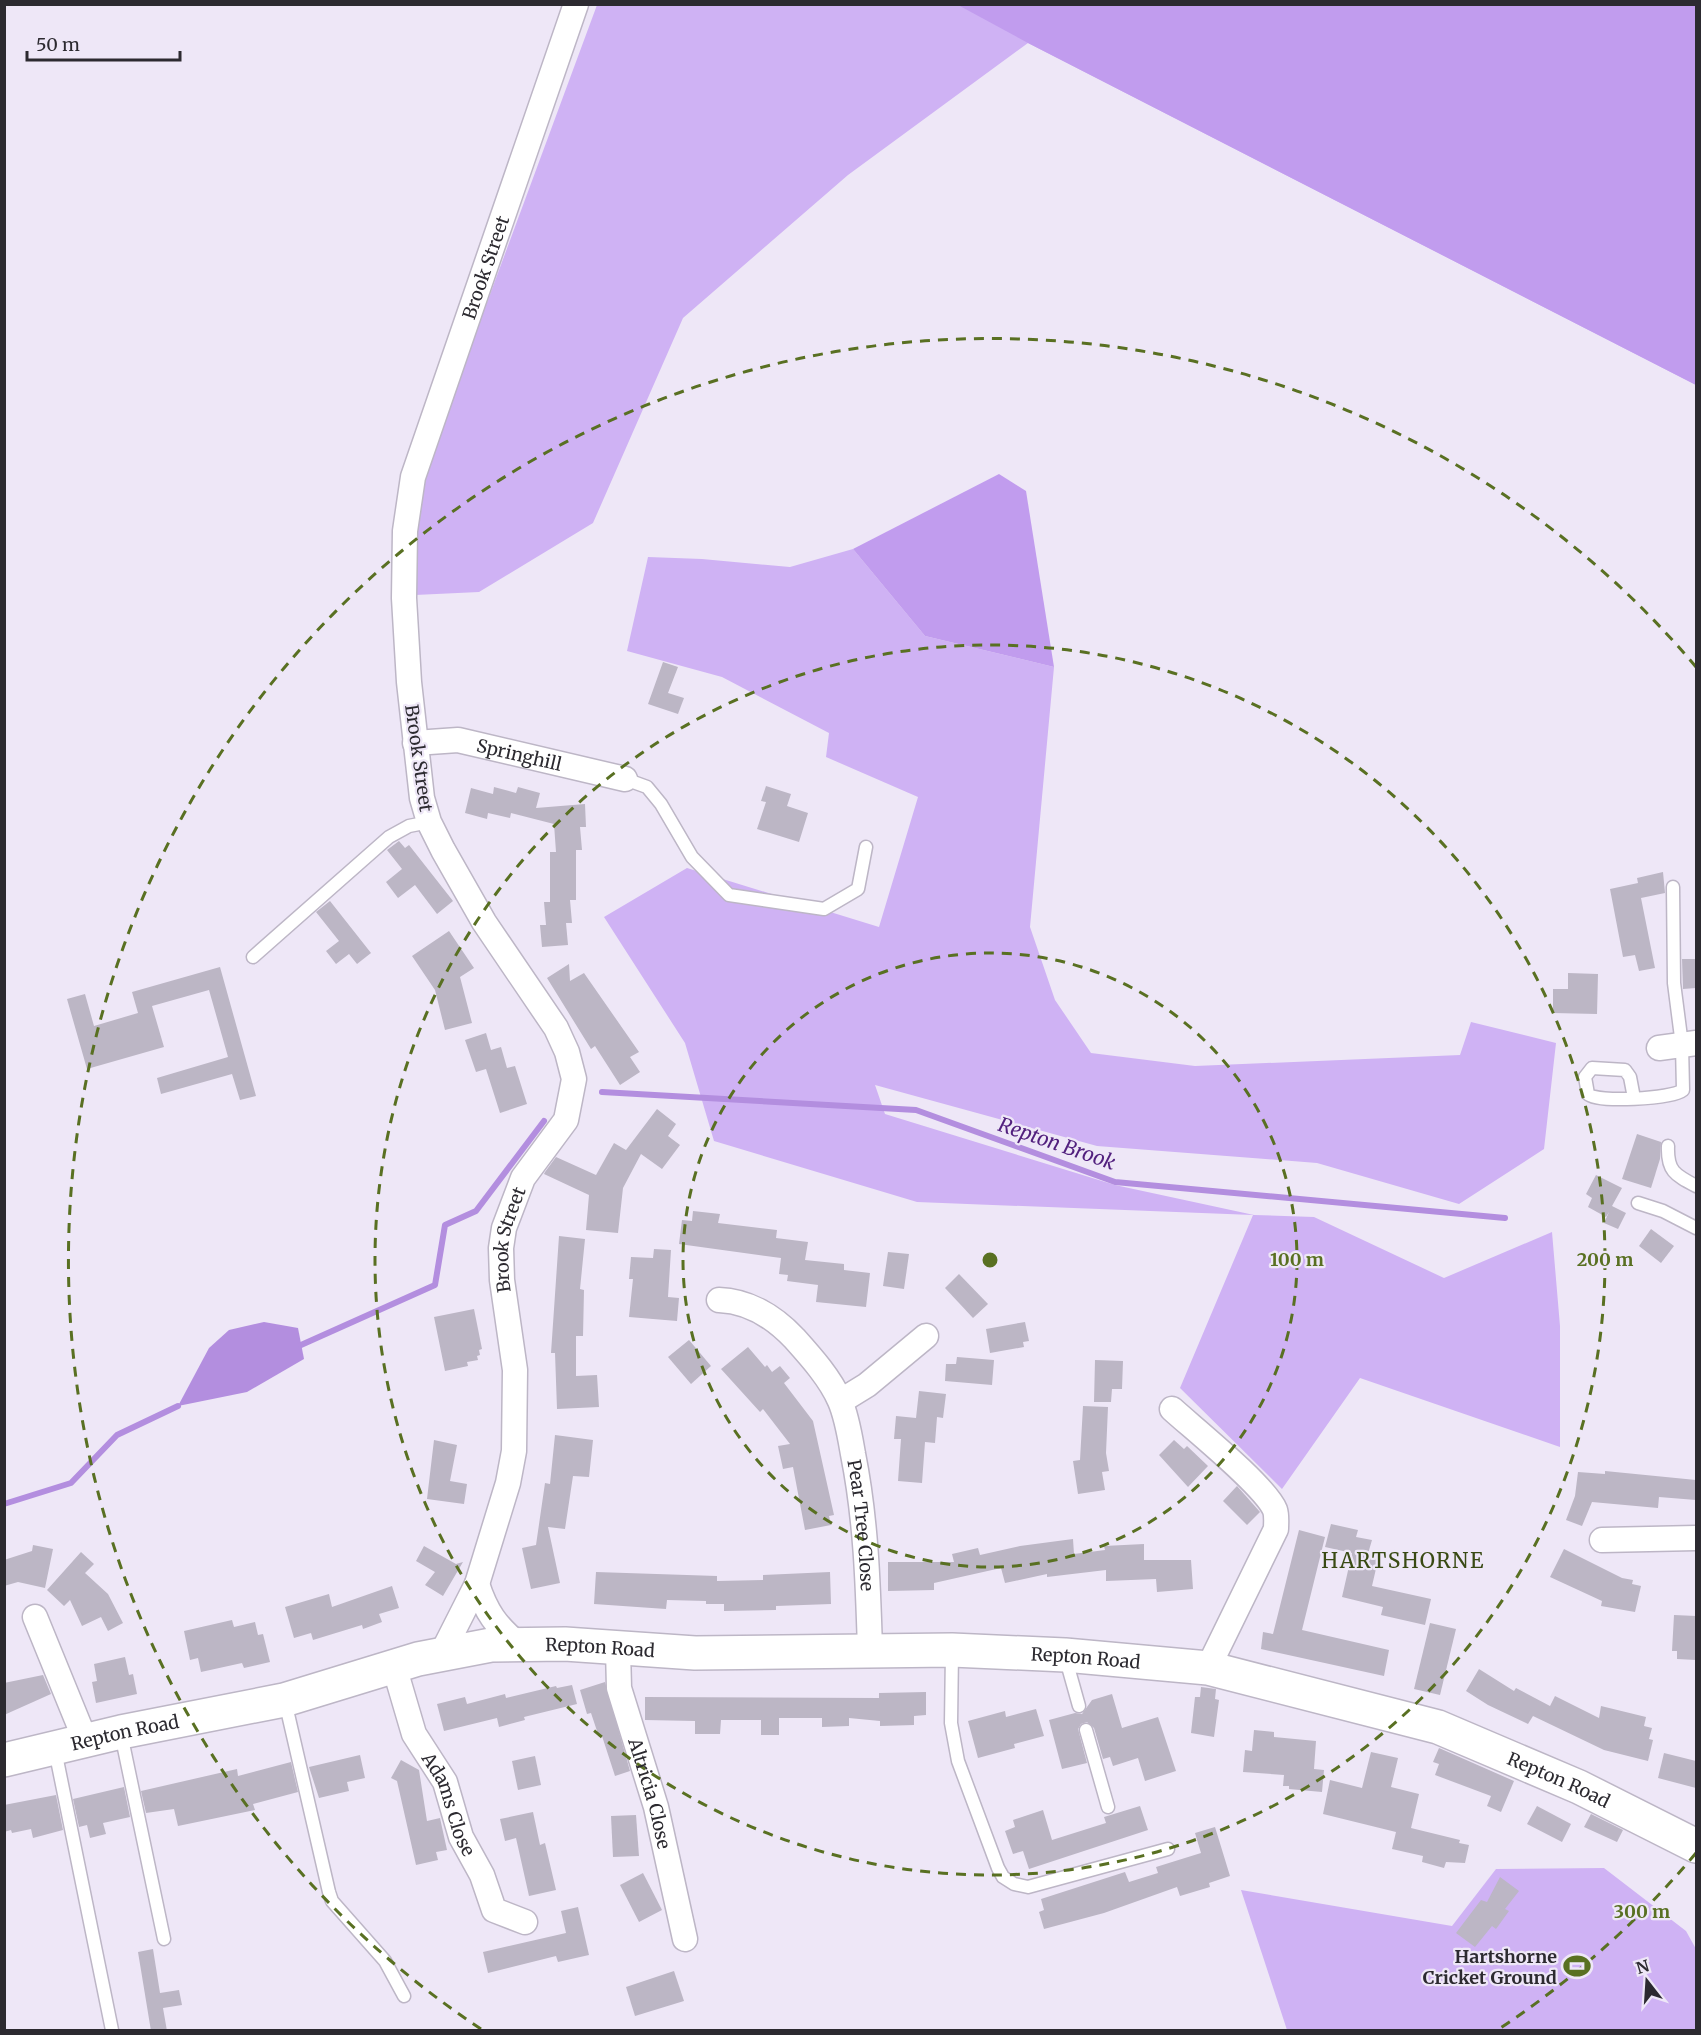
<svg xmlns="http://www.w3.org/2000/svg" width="1701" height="2035" font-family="Merriweather,serif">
<rect width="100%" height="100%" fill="#eee7f7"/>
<g fill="#cfb2f4">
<polygon points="597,5 1696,5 1696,385 1028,43 848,175 683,318 593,523 479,592 415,595 416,531 424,473"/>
<polygon points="853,549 925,636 1054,667 1030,927 1055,1000 1091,1053 1195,1066 1460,1055 1471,1022 1556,1043 1544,1149 1459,1204 1317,1163 1097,1146 875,1085 885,1114 1115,1185 1254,1215 1314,1217 1444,1278 1552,1232 1560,1326 1560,1447 1360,1378 1282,1489 1180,1388 1253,1215 917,1202 714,1141 685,1043 604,917 687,868 879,927 918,797 826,757 829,733 722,677 627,651 648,557 702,559 790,567"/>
<polygon points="1604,1868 1686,1931 1696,1949 1696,2030 1287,2030 1241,1890 1452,1926 1496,1869"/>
</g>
<g fill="#c19cee">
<polygon points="958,5 1696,5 1696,385 1028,43"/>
<polygon points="999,474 1026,491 1054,667 925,636 853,549"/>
</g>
<polygon fill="#b38edf" points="264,1322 298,1328 304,1359 247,1392 178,1406 209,1348 229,1330"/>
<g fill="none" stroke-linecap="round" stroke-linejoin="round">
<g stroke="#b38edf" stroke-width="6">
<polyline points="602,1092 916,1110 1115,1182 1505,1218"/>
<polyline points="301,1345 435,1285 445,1225 476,1211 544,1121"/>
<polyline points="4,1504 71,1483 117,1435 178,1406"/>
</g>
</g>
<g fill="#bcb6c5">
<polygon points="663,662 678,667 668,693 684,698 678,714 648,704"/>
<polygon points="766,786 791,794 787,806 808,813 799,842 757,829 766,802 761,801"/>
<polygon points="494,787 516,793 518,787 540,793 536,808 585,804 586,827 580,827 582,850 576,850 576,900 570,900 572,923 566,923 568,945 542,947 540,925 546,925 544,902 550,902 550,852 556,852 554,824 511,813 510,818 488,813 487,819 465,813 471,788 493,794"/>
<polygon points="399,841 405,848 409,845 453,901 437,914 415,885 398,898 386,882 402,869 387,850"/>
<polygon points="1663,872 1665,893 1641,898 1655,968 1639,971 1635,955 1623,957 1610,889 1638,883 1637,878"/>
<polygon points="330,901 371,953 357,964 349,954 336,964 326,951 339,941 316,912"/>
<polygon points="449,931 474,968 460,977 472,1023 445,1030 435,990 412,956"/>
<polygon points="1682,959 1696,959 1696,988 1683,989"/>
<polygon points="569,964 570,981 584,973 639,1052 630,1057 640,1072 620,1085 595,1046 591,1049 547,978"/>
<polygon points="220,967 256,1096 240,1100 232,1074 161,1094 157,1078 228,1057 209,990 152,1006 164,1047 87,1069 67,999 85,994 94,1026 138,1013 132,992"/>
<polygon points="1568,973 1598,974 1597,1014 1553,1013 1553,989 1568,989"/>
<polygon points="486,1033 491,1050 501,1047 507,1068 515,1066 527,1104 500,1113 486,1069 476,1072 465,1040"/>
<polygon points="657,1109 676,1124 668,1136 680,1145 662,1169 641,1154 623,1188 618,1233 586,1230 589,1195 544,1174 545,1172 556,1157 596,1175 614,1143 626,1150"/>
<polygon points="1637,1134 1661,1142 1660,1159 1651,1188 1622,1179"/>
<polygon points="1596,1175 1622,1188 1612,1206 1626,1213 1618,1229 1604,1223 1609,1212 1606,1217 1588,1207 1592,1198 1586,1194"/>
<polygon points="693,1211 720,1214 718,1223 777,1230 776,1238 808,1242 805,1260 844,1264 844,1270 870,1273 866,1307 816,1302 818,1285 787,1281 788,1275 779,1274 781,1258 679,1244 682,1220 692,1221"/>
<polygon points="1651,1229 1674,1246 1661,1263 1639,1246"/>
<polygon points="559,1236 585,1239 580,1289 584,1290 583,1336 576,1336 576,1376 597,1375 599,1407 557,1409 555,1353 551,1353"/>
<polygon points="654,1249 671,1250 668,1297 679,1298 677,1321 629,1317 633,1279 629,1279 631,1257 653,1258"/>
<polygon points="888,1252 909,1254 904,1289 883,1286"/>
<polygon points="959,1274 988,1304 973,1318 945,1288"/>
<polygon points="474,1309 482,1349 479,1350 480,1355 477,1356 478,1360 467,1362 468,1366 445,1371 434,1317"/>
<polygon points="1025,1322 1029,1341 1023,1342 1024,1347 990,1353 986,1329"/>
<polygon points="689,1340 711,1366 691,1384 668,1357"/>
<polygon points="748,1347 765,1367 767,1365 772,1372 780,1366 790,1378 784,1383 813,1421 834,1515 829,1516 831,1525 805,1530 793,1467 783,1469 778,1446 790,1444 763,1409 760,1412 721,1369"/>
<polygon points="957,1357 994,1360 992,1385 945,1381 946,1364 956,1364"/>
<polygon points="1095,1360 1123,1361 1122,1389 1112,1389 1111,1402 1094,1402"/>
<polygon points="919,1391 946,1394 943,1418 937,1417 935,1443 925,1442 922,1483 898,1481 901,1439 894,1439 896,1416 916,1418"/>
<polygon points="1083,1406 1108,1407 1106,1453 1109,1471 1102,1472 1105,1490 1078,1494 1073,1461 1080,1460"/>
<polygon points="555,1435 593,1440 589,1477 573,1476 565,1529 548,1527 560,1583 531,1589 522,1548 536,1545 545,1483 550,1484"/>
<polygon points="434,1440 457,1445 450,1481 467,1484 464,1504 427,1499"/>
<polygon points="1174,1440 1184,1449 1187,1446 1208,1466 1188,1487 1159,1455"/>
<polygon points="1605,1471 1696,1480 1696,1500 1659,1497 1658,1508 1592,1502 1582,1526 1566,1520 1575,1496 1578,1472 1605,1474"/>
<polygon points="1237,1486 1260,1512 1247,1525 1223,1501"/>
<polygon points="1331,1524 1358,1530 1356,1537 1372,1540 1367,1557 1378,1560 1372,1586 1431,1599 1425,1625 1381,1615 1383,1607 1342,1597 1352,1553 1325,1547"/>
<polygon points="1299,1530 1325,1537 1302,1630 1389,1650 1384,1676 1261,1649 1263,1632 1273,1634"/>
<polygon points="1073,1539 1074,1554 1105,1550 1104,1546 1144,1544 1144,1560 1191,1560 1193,1589 1157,1592 1156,1579 1106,1581 1106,1570 1047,1577 1047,1574 1005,1583 1001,1568 934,1583 934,1590 888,1591 888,1562 954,1562 952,1554 978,1548 980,1555 1020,1546"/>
<polygon points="33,1545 53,1549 45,1588 18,1582 4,1586 4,1560 32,1551"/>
<polygon points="424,1546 456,1564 463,1562 443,1596 425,1585 435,1572 416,1561"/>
<polygon points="1564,1549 1622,1578 1633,1580 1632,1584 1641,1586 1635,1612 1601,1606 1602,1601 1550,1577"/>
<polygon points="81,1552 94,1564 85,1573 108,1594 123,1623 108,1631 101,1617 82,1626 70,1600 64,1606 47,1590"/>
<polygon points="596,1572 717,1576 717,1581 763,1580 763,1575 830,1572 831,1604 776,1606 776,1610 724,1611 724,1604 706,1604 706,1601 667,1600 666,1609 594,1604"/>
<polygon points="392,1586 399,1608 379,1614 382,1622 363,1629 362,1625 313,1640 311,1633 294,1638 285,1607 329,1594 332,1607"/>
<polygon points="1674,1615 1696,1616 1696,1660 1677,1659 1677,1651 1672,1651"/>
<polygon points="232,1620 234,1627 255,1622 258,1635 263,1634 270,1662 244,1668 242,1663 201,1672 198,1658 190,1660 184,1631"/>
<polygon points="1430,1623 1456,1629 1440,1695 1414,1689"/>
<polygon points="125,1657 129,1675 133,1674 137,1694 96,1703 92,1682 97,1681 94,1664"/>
<polygon points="1479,1669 1514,1691 1516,1688 1550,1706 1555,1696 1599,1718 1601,1706 1646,1717 1644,1726 1652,1728 1649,1739 1653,1740 1648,1761 1604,1750 1533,1716 1528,1724 1488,1705 1466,1691"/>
<polygon points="43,1675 51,1694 4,1715 4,1683"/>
<polygon points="605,1682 630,1771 615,1776 602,1736 599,1737 591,1713 587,1714 580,1690"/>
<polygon points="572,1685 577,1704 524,1717 525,1720 499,1727 497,1718 444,1731 437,1704 465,1697 467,1704 505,1694 506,1698 556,1686 557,1688"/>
<polygon points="1201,1687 1216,1689 1215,1699 1219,1700 1214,1737 1191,1733 1195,1697 1200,1697"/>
<polygon points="926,1692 926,1715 914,1716 914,1725 880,1726 880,1721 849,1718 849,1726 822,1727 822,1718 779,1718 779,1735 761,1735 761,1720 721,1720 720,1734 695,1734 695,1721 645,1720 645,1697 879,1698 879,1693"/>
<polygon points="1112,1694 1122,1728 1158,1717 1176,1771 1145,1781 1138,1758 1113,1766 1110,1757 1103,1759 1094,1728 1087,1722 1081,1724 1078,1729 1087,1763 1062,1769 1049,1720 1075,1713 1082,1714 1092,1700"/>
<polygon points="1036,1709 1044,1736 1014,1744 1015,1748 978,1758 968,1721 1005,1711 1006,1717"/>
<polygon points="1254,1730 1274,1732 1274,1737 1316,1741 1314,1769 1324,1770 1322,1792 1289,1789 1289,1786 1283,1786 1284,1775 1243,1772 1245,1750 1252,1751"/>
<polygon points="1439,1748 1514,1781 1501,1812 1487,1806 1491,1796 1435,1775 1439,1764 1433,1762"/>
<polygon points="1371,1752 1398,1758 1391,1787 1419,1794 1411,1828 1460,1840 1459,1843 1469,1845 1465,1863 1446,1862 1444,1868 1422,1862 1423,1856 1392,1849 1396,1832 1323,1814 1330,1780 1362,1788"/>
<polygon points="1664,1753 1696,1761 1696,1788 1658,1778"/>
<polygon points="360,1755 365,1778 347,1782 349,1791 319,1798 309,1767"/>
<polygon points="535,1756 541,1785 518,1790 512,1761"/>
<polygon points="401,1760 419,1770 427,1821 440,1818 447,1850 436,1852 438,1860 416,1865 397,1781 391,1778"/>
<polygon points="291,1762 298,1792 253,1804 255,1810 178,1826 174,1809 146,1813 141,1791 237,1769 238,1776"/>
<polygon points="124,1787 130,1817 103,1823 106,1834 90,1838 87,1825 79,1827 73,1799"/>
<polygon points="56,1795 63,1830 33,1838 31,1829 12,1833 11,1830 4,1832 4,1805"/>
<polygon points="1140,1806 1148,1830 1029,1869 1023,1851 1013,1854 1005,1831 1015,1827 1013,1820 1043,1810 1052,1840 1106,1823 1104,1817"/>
<polygon points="1537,1806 1571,1824 1562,1842 1527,1824"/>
<polygon points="533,1812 540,1845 545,1843 556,1890 529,1896 516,1838 505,1841 500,1819"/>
<polygon points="1591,1814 1623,1830 1617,1842 1584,1827"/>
<polygon points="636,1815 639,1856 613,1857 611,1816"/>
<polygon points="1215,1827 1230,1876 1209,1883 1210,1887 1180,1896 1177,1887 1104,1913 1044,1929 1039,1912 1044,1910 1041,1899 1125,1872 1129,1882 1158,1873 1156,1867 1201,1853 1195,1833"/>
<polygon points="643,1873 662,1910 639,1922 620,1885"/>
<polygon points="1500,1877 1519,1891 1505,1909 1509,1911 1496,1929 1492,1926 1475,1947 1456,1933 1481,1900 1487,1902"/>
<polygon points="578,1907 589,1955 558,1962 556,1956 488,1973 483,1952 566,1933 561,1911"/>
<polygon points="153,1949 160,1993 179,1990 182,2005 163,2008 167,2031 151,2031 138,1952"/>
<polygon points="674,1971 684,2001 635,2016 626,1987"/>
</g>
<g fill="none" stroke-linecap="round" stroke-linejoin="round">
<defs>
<g id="lane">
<polyline points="625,779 647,787 661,804 692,857 729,895 824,909 858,889 866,847"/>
<polyline points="253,957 389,837 409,826 429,822"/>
<path d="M 1634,1098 L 1630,1077 L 1625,1070 L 1592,1068 L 1585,1077 L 1588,1094 C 1596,1103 1672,1099 1683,1090 L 1682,1045 L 1674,983 L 1673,887"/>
<path d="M 1668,1146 C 1667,1171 1675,1175 1696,1186"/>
<polyline points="1638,1203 1663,1211 1696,1228"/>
<polyline points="952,1652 951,1723 958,1761 998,1868 1003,1877 1014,1884 1028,1887 1168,1849"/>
<polyline points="1065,1656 1079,1706"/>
<polyline points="285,1701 329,1892 332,1901 385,1961 404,1996"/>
<polyline points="1086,1730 1108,1807"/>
<polyline points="121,1734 164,1939"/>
<polyline points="55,1750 112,2030"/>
</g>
<g id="street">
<path id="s1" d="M 415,743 L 458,740 L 625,779"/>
<polyline points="1659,1048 1696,1043"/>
<path id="s2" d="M 719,1300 C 748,1301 774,1317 794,1338 C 811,1357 830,1378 840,1401 C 847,1417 850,1437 853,1454 C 866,1519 868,1584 870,1650"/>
<polyline points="841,1401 867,1385 926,1336"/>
<path d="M 1172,1409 C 1194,1429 1265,1486 1275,1510 C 1277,1516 1276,1523 1276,1529 L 1208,1668"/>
<polyline points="1602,1540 1696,1538"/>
<path d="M 477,1584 C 486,1612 496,1626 519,1645"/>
<polyline points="35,1617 86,1742"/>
<path id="s3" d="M 618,1650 L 619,1688 L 656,1807 L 685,1939"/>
<path id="s4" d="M 442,1653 L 477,1584 L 508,1483 L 514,1451 L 515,1370 L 502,1280 L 501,1248 L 504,1228 L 523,1178 L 566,1120 L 574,1079 L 567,1052 L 556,1028 L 484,922 L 443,850 L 429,822 L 422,798 L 409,682 L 404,598 L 405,531 L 413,477 L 576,4"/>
<path id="s5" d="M 394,1666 L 414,1734 L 445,1782 L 461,1837 L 482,1875 L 494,1910 L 525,1922"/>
</g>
<g id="secondary">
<path id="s6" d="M 4,1760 L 121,1732 L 284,1700 L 418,1659 L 491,1645 L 565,1644 L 695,1653 L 952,1650 L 1065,1655 L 1208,1668 L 1438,1727 L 1579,1787 L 1696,1846"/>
</g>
</defs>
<use href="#lane" stroke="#bdb6c6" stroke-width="15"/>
<use href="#street" stroke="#bdb6c6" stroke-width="27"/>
<use href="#secondary" stroke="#bdb6c6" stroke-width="36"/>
<use href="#lane" stroke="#fff" stroke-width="12"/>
<use href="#street" stroke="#fff" stroke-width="24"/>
<use href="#secondary" stroke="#fff" stroke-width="33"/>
</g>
<g fill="none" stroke="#597022" stroke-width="3" stroke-dasharray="10 8">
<circle cx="990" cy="1260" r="307"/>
<circle cx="990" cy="1260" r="615"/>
<path d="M1696 1853A922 922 0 0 1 1499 2029M481 2029A922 922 0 1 1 1696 667"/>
</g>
<defs>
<symbol id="stadium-bare" viewBox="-9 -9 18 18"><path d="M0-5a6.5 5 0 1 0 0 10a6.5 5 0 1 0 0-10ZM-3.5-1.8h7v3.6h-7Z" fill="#597022" stroke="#eee7f7" stroke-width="2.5" paint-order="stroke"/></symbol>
</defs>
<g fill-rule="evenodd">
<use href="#stadium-bare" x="1558" y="1947" width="38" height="38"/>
</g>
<g text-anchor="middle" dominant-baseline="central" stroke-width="4.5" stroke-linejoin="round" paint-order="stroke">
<g font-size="18" fill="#2c2a30" stroke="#eee7f7">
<text stroke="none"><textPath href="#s4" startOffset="1473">Brook Street</textPath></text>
<text stroke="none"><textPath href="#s1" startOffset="106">Springhill</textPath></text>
<text transform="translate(419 758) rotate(82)">Brook Street</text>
<text stroke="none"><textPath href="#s4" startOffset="429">Brook Street</textPath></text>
<text stroke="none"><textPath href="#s2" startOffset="291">Pear Tree Close</textPath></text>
<text stroke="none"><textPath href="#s6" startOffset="610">Repton Road</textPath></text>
<text stroke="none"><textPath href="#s6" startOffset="1096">Repton Road</textPath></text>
<text stroke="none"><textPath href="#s6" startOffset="124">Repton Road</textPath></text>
<text stroke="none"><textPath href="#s6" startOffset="1588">Repton Road</textPath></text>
<text stroke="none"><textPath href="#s3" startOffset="148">Altricia Close</textPath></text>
<text stroke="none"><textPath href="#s5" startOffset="150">Adams Close</textPath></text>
</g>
<g font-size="18" font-weight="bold" fill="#2c2a30" stroke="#eee7f7" text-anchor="end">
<text x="1557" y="1956">Hartshorne<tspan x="1557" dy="21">Cricket Ground</tspan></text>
</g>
<g font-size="20" font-style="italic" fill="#52207e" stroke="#eee7f7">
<text transform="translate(1057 1143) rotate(19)">Repton Brook</text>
</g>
<g font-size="21" letter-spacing="1.5" fill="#394a14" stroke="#eee7f7">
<text x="1403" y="1560">HARTSHORNE</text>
</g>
</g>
<circle cx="990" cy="1260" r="9" fill="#597022" stroke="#eee7f7" stroke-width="3"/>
<g font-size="18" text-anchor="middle" font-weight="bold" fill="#597022" stroke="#eee7f7" stroke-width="4.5" stroke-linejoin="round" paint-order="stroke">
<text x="1297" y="1266">100 m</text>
<text x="1605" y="1266">200 m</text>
<text x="1642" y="1918">300 m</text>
</g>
<rect width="1701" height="2035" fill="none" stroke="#2c2a30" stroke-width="12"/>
<g transform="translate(1647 1981) rotate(343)" stroke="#eee7f7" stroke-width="4.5" paint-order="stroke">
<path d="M0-4.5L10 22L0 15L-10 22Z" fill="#2c2a30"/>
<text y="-9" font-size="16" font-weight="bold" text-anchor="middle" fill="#2c2a30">N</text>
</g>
<path d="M27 51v9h153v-9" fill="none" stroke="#2c2a30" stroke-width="3"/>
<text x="36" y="51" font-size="18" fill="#2c2a30" stroke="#eee7f7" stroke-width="4.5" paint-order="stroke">50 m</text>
</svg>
